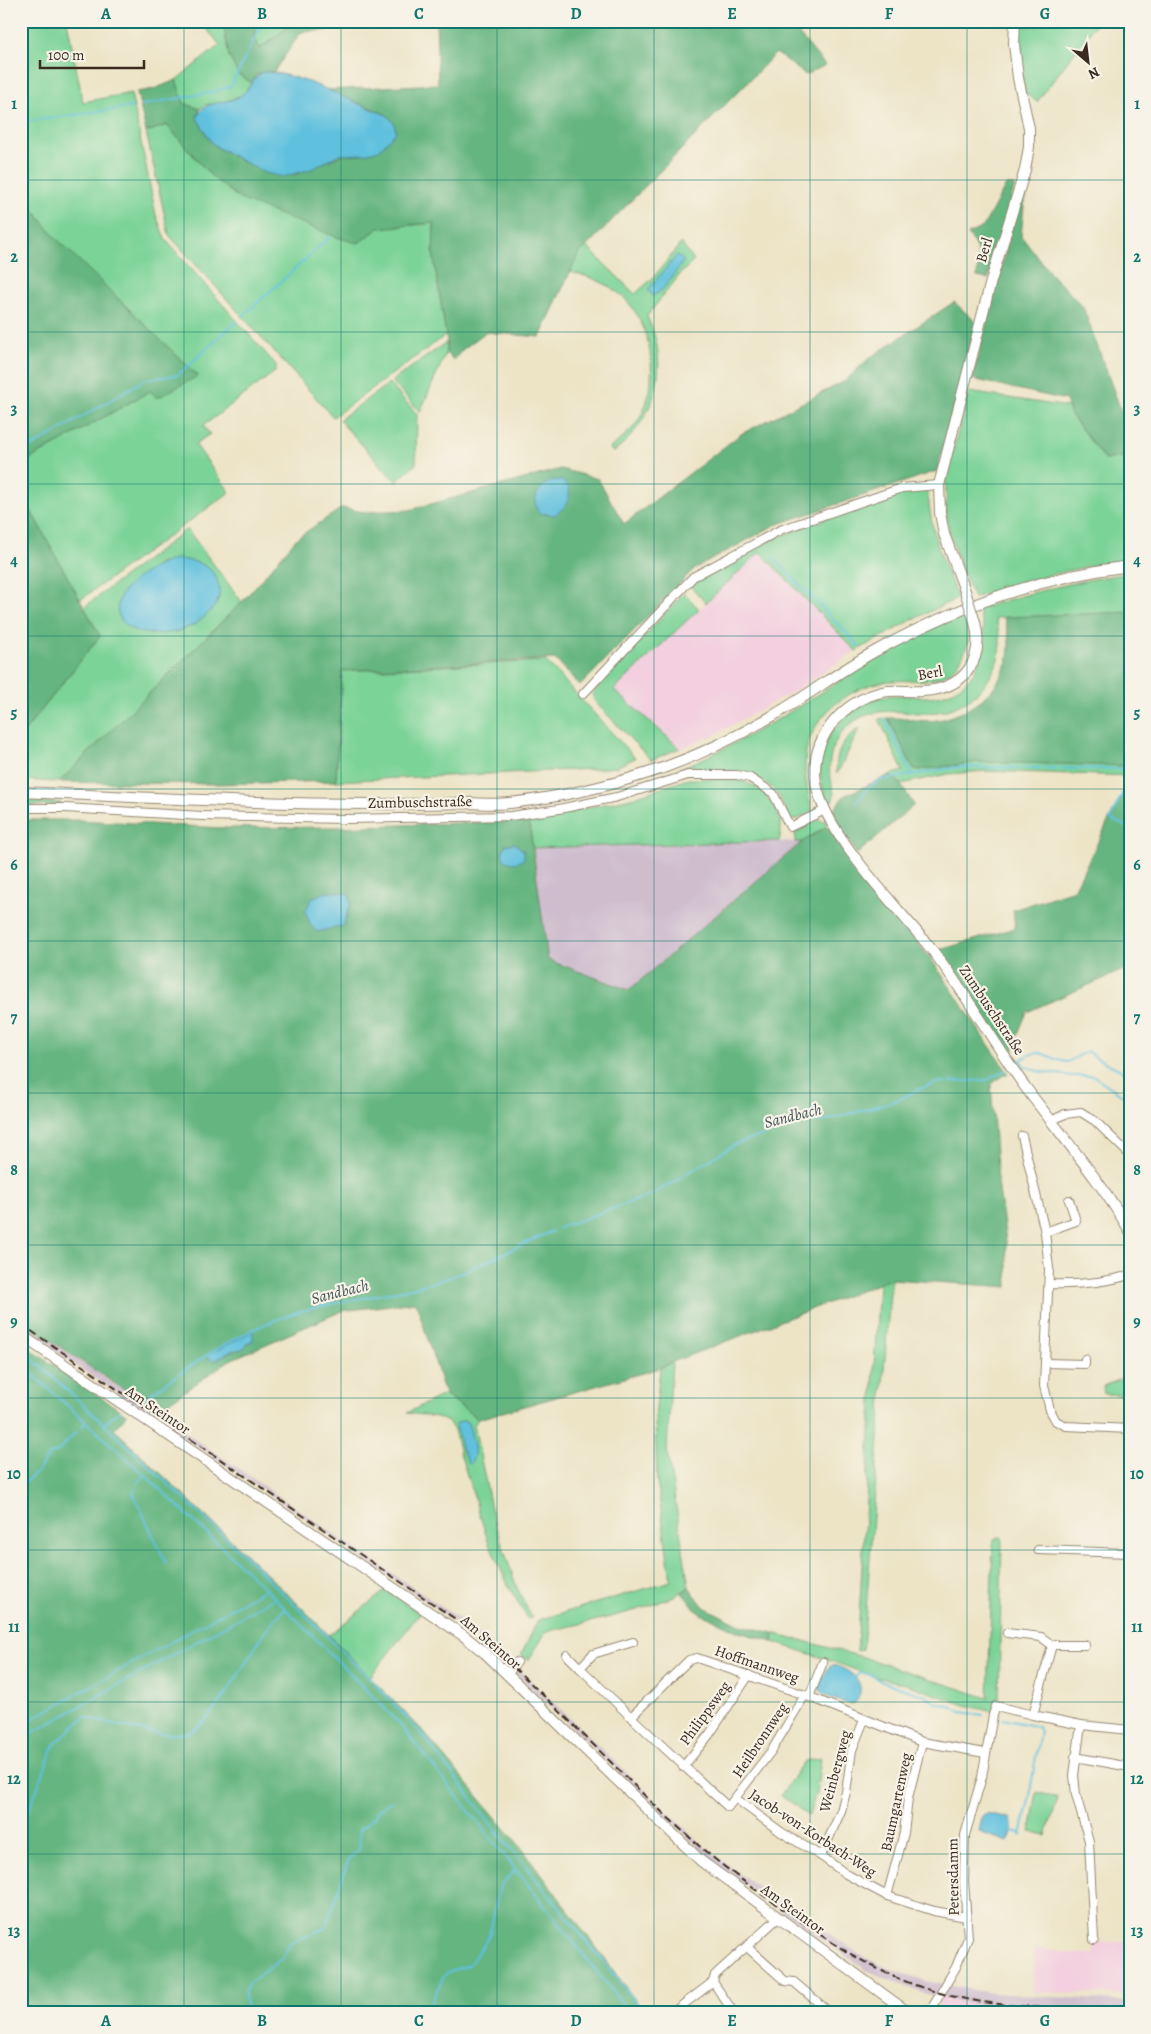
<svg xmlns="http://www.w3.org/2000/svg" width="1151" height="2034" font-family="Alegreya,serif">
<rect width="100%" height="100%" fill="#f7f3e8"/>
<filter id="ink" filterUnits="userSpaceOnUse"><feTurbulence type="fractalNoise" baseFrequency=".02" numOctaves="2"/><feDisplacementMap in="SourceGraphic" scale="10" xChannelSelector="R" yChannelSelector="G"/><feConvolveMatrix kernelMatrix="1 2 1 2 8 2 1 2 1" color-interpolation-filters="sRGB"/></filter>
<filter id="wash" filterUnits="userSpaceOnUse"><feTurbulence type="fractalNoise" baseFrequency=".0096" numOctaves="4" result="noise"/><feDisplacementMap in="SourceGraphic" scale="20" xChannelSelector="R" yChannelSelector="G"/><feGaussianBlur stdDeviation="1.12" result="paint"/><feColorMatrix in="noise" values="0 0 0 0 0 0 0 0 0 0 0 0 0 0 0 0 0 1.4 0 .05"/><feComposite in="paint" operator="in"/></filter>
<g filter="url(#wash)">
<rect width="100%" height="100%" fill="#ede4c6"/>
<g fill="#f3cfdf">
<polygon points="760,552 856,651 798,689 714,735 680,748 614,690"/>
<polygon points="1130,1941 1130,1995 1033,1992 1034,1949 1094,1955 1094,1943"/>
<polygon points="942,1997 973,2004 1041,2010 1042,2013 935,2013"/>
</g>
<g fill="#cfbdce">
<polygon points="755,841 802,842 629,990 548,960 532,848"/>
<polygon points="21,1321 468,1625 522,1673 703,1846 741,1875 849,1947 868,1959 890,1969 929,1982 992,1993 1130,2002 1130,2013 1051,2013 973,2004 922,1993 866,1970 717,1865 494,1652 466,1629 319,1527 21,1329"/>
</g>
<g fill="#7cd397" stroke="#5c7e5a" fill-rule="evenodd">
<polygon points="21,21 67,21 83,102 131,93 156,215 165,239 276,365 276,371 203,426 210,434 195,444 230,492 80,600 21,493 21,464 150,391 55,237 21,194"/>
<polygon points="200,21 223,21 229,56 238,74 252,83 243,95 224,102 205,105 200,109 184,104 176,80 220,45"/>
<polygon points="257,21 296,21 259,49 254,35"/>
<polygon points="1019,21 1098,21 1037,102 1026,94 1021,72"/>
<polygon points="167,125 211,176 358,243 379,228 434,223 433,253 446,335 333,417 169,235 146,132"/>
<path d="M 681,243 L 694,261 L 682,272 L 647,316 C 650,324 654,333 656,341 C 666,386 647,425 613,453 L 610,448 C 620,440 632,431 639,419 C 661,383 653,323 621,295 C 605,282 589,276 569,272 L 577,255 L 586,246 L 635,294 L 653,278 Z"/>
<polygon points="447,342 446,353 420,412 392,381"/>
<polygon points="389,383 417,414 416,464 396,482 339,420"/>
<path d="M 969,392 L 1068,407 L 1071,415 L 1105,460 L 1130,455 L 1130,560 C 1077,566 1024,581 974,598 L 960,565 L 949,533 L 946,512 L 946,476 Z"/>
<path d="M 914,490 L 926,492 L 928,495 C 932,537 942,560 958,598 L 912,620 L 856,651 L 760,552 L 706,603 L 690,586 C 733,553 794,530 845,512 C 868,504 890,495 914,490 Z"/>
<path d="M 187,529 L 242,602 L 59,782 L 21,780 L 21,736 L 100,636 L 84,607 ZM 161,563 L 215,578 L 219,597 L 194,625 L 174,633 L 135,581 Z"/>
<path d="M 1130,573 L 1130,612 L 995,618 C 997,625 1000,633 1000,641 C 1001,676 972,707 937,712 C 902,717 874,699 843,731 C 831,745 827,764 831,781 C 833,789 835,792 833,800 L 827,804 C 823,790 819,777 820,762 C 822,732 857,700 886,696 C 899,694 914,697 928,697 C 966,695 986,666 983,630 L 984,629 L 978,609 C 1028,593 1078,580 1130,573 Z"/>
<polygon points="684,593 699,609 614,690 680,748 651,760 595,702 592,694"/>
<path d="M 963,614 C 965,622 969,633 968,640 C 966,654 956,671 943,676 C 928,683 900,679 883,682 C 848,688 812,716 806,752 C 803,773 808,792 812,812 L 795,820 L 789,819 C 785,810 781,798 775,791 C 749,762 697,774 662,776 C 710,757 754,734 798,707 C 852,674 904,638 963,614 Z"/>
<polygon points="546,661 635,758 616,767 593,769 336,781 342,671"/>
<polygon points="888,718 913,768 919,770 979,762 1130,766 1130,776 985,771 948,774 901,784 890,775 903,771 879,719"/>
<path d="M 860,728 L 837,774 C 834,754 843,740 860,728 Z"/>
<path d="M 688,779 C 721,779 757,773 775,808 C 781,821 783,828 779,841 L 532,848 L 529,821 L 631,798 Z"/>
<polygon points="21,800 61,803 57,805 21,806"/>
<polygon points="816,819 825,821 828,826 802,842 795,842 796,827"/>
<polygon points="891,1279 863,1650 857,1651 879,1283"/>
<path d="M 672,1362 L 667,1450 L 689,1587 C 659,1610 584,1622 546,1632 L 529,1660 L 521,1655 L 538,1620 L 671,1581 L 657,1481 L 655,1418 L 660,1368 Z"/>
<polygon points="1123,1378 1124,1395 1104,1394 1103,1386"/>
<polygon points="445,1394 478,1419 474,1425 493,1518 517,1588 532,1618 528,1619 511,1591 489,1544 459,1450 454,1430 448,1422 437,1417 407,1413"/>
<polygon points="1002,1537 999,1702 993,1712 965,1705 909,1685 872,1676 823,1658 773,1642 774,1633 863,1657 988,1698 993,1539"/>
<polygon points="386,1590 420,1613 370,1677 329,1635"/>
<polygon points="821,1758 817,1789 809,1816 781,1795 804,1761"/>
<polygon points="1037,1792 1058,1798 1046,1836 1030,1832"/>
</g>
<g fill="#65b580" stroke="#50704f" fill-rule="evenodd">
<polygon points="223,21 257,21 254,35 260,49 296,21 329,21 327,30 301,32 274,72 264,72 256,75 252,83 238,74 229,56"/>
<polygon points="436,21 809,21 798,33 825,65 806,75 776,53 578,255 540,337 486,332 462,350 454,360 446,353 447,342 433,253 434,223 379,228 358,243 339,238 240,199 211,176 167,125 146,132 137,92 154,89 176,80 184,103 200,109 197,118 211,142 220,149 265,173 294,175 344,154 387,115 327,90 438,84"/>
<polygon points="1028,167 1021,236 1050,273 1083,307 1119,405 1130,440 1130,455 1105,460 1071,415 1066,400 972,379"/>
<path d="M 1006,185 L 1015,185 L 988,279 L 977,277 C 978,252 982,256 968,234 L 983,227 Z"/>
<polygon points="21,194 55,237 198,376 157,398 150,391 21,464"/>
<polygon points="954,302 976,322 937,471 775,525 694,569 580,686 555,659 342,671 336,781 218,784 59,782 242,602 297,538 342,508 364,512 409,510 561,469 598,479 624,524 741,434 845,381 868,359"/>
<polygon points="21,493 100,636 21,736"/>
<path d="M 1130,612 L 1130,766 L 979,762 L 919,770 L 913,768 L 888,718 C 905,717 921,723 938,720 C 976,713 1012,681 1009,640 C 1008,632 1006,624 1004,617 Z"/>
<polygon points="890,775 899,782 914,805 857,854 831,812 844,796"/>
<polygon points="1130,778 1130,967 1027,1012 1017,1036 1013,1054 1023,1063 1017,1067 936,951 1015,928 1013,910 1074,890"/>
<path d="M 21,820 L 79,820 L 223,828 L 334,827 L 529,821 L 548,960 L 629,990 L 802,842 L 828,826 L 844,853 L 865,881 L 929,956 L 1008,1073 L 991,1084 L 998,1182 L 1006,1241 L 1008,1287 L 891,1279 L 672,1362 L 660,1368 L 478,1419 L 445,1394 L 416,1302 L 342,1311 L 230,1360 L 156,1411 L 21,1321 ZM 313,897 L 348,912 L 346,920 Z"/>
<polygon points="21,1343 127,1415 114,1429 300,1606 421,1729 521,1847 645,2013 21,2013"/>
<polygon points="689,1587 704,1607 740,1625 774,1633 773,1642 739,1632 699,1613 682,1593"/>
</g>
<g fill="#60c1de" stroke="#4e767e">
<path d="M 264,72 C 302,73 350,102 387,115 L 394,123 L 396,132 L 379,150 L 365,154 L 338,155 L 312,169 L 283,177 L 265,173 L 220,149 L 211,142 L 197,118 C 204,97 227,107 243,94 C 252,87 251,77 264,72 Z"/>
<polygon points="677,255 684,261 662,290 653,296 648,290"/>
<path d="M 555,480 L 561,480 L 568,486 C 573,498 565,508 555,515 L 539,513 C 530,499 540,483 555,480 Z"/>
<path d="M 176,559 C 198,560 221,567 219,595 C 219,605 206,616 198,622 C 180,635 131,643 119,616 C 108,589 156,564 176,559 Z"/>
<path d="M 514,843 L 524,851 L 524,859 C 517,864 512,864 504,860 L 502,853 L 505,845 Z"/>
<polygon points="327,892 340,892 349,894 351,903 343,926 317,932 310,924 305,911 313,897"/>
<polygon points="253,1331 253,1341 247,1344 243,1349 231,1351 214,1361 206,1356"/>
<path d="M 464,1420 L 468,1423 C 471,1435 480,1456 469,1465 L 461,1448 L 456,1425 L 457,1423 Z"/>
<path d="M 833,1665 C 848,1669 865,1680 859,1696 C 858,1699 857,1701 855,1703 C 849,1706 822,1696 820,1690 C 818,1683 826,1672 830,1666 Z"/>
<path d="M 986,1813 L 1010,1818 C 1014,1824 1012,1835 1008,1842 L 979,1832 L 982,1816 Z"/>
</g>
<g fill="none" stroke-linecap="round" stroke-linejoin="round">
<g stroke="#60c1de" stroke-width="2">
<polyline points="142,105 213,92 231,86 258,32 266,21"/>
<polyline points="21,126 29,121 132,107"/>
<polyline points="244,315 330,237"/>
<polyline points="21,453 146,379 178,375 236,322"/>
<polyline points="775,559 859,646"/>
<polyline points="885,719 912,775"/>
<polyline points="1130,778 1110,819 1130,828"/>
<polyline points="856,803 870,786 881,780 958,767 1130,769"/>
<path d="M 1018,1062 C 1044,1042 1046,1061 1068,1062 L 1087,1051 C 1100,1062 1115,1066 1130,1075"/>
<polyline points="1019,1063 1037,1071 1071,1076 1094,1076 1130,1100"/>
<polyline points="951,1082 987,1080 1005,1070"/>
<polyline points="655,1193 736,1144 805,1122 825,1121 898,1100 919,1089 940,1082 945,1082"/>
<polyline points="558,1228 651,1195"/>
<polyline points="21,1351 43,1368 104,1424 120,1411"/>
<polyline points="21,1364 145,1475 266,1589 398,1722 630,2013"/>
<path d="M 144,1399 C 193,1362 253,1322 313,1308 C 356,1298 400,1293 442,1280 C 480,1267 516,1246 553,1231"/>
<polyline points="104,1424 222,1534 370,1678 395,1705 426,1739 494,1828 630,1994 643,2013"/>
<polyline points="81,1427 86,1422"/>
<polyline points="137,1484 144,1476"/>
<polyline points="21,1486 39,1470 49,1455 57,1452 76,1432"/>
<polyline points="135,1488 133,1493 166,1563"/>
<polyline points="855,1677 861,1672 873,1676 880,1681 926,1696 936,1703 953,1707 961,1712 983,1715"/>
<polyline points="1003,1719 1038,1727 1040,1732 1031,1786 1031,1791 1021,1835"/>
<polyline points="21,1725 266,1589"/>
<polyline points="21,1739 275,1598"/>
<path d="M 21,1831 L 52,1750 L 55,1744 L 85,1717 C 108,1723 169,1740 190,1732 C 214,1722 251,1652 267,1629 C 272,1622 279,1615 285,1609"/>
<polyline points="1011,1831 1021,1833"/>
<path d="M 251,2013 C 245,2004 242,1993 248,1984 L 282,1958 L 291,1942 L 326,1928 L 348,1861 L 360,1847 L 359,1830 L 374,1818 L 377,1811 L 391,1801"/>
<path d="M 433,2013 L 432,2000 L 444,1976 L 448,1972 L 469,1965 L 487,1940 L 490,1932 L 499,1889 C 502,1881 510,1878 515,1870"/>
</g>
</g>
</g>
<g filter="url(#ink)">
<g fill="none" stroke-linecap="round" stroke-linejoin="round">
<defs>
<g id="street">
<polyline points="583,694 693,577 780,530 902,488 939,485"/>
<polyline points="21,808 65,808 202,816 345,819 511,816 559,809 617,797 688,775 737,775 750,778 773,793 790,827 825,810"/>
<polyline points="1051,1121 1065,1114 1081,1112 1095,1121 1130,1155"/>
<polyline points="1022,1136 1045,1232 1049,1269 1044,1386 1050,1410 1056,1421 1066,1426 1130,1429"/>
<polyline points="1045,1232 1076,1221 1069,1200"/>
<path d="M 1050,1284 C 1078,1285 1103,1283 1130,1275"/>
<polyline points="1045,1363 1085,1364 1085,1359"/>
<polyline points="1038,1550 1130,1553"/>
<polyline points="1007,1633 1041,1637 1052,1645 1085,1645"/>
<polyline points="633,1642 593,1654 580,1668 631,1717 728,1807 735,1798 781,1832 821,1856 846,1874 887,1896 934,1911 966,1917"/>
<polyline points="1052,1645 1033,1715 1081,1725 1130,1730"/>
<polyline points="567,1655 580,1668"/>
<polyline points="507,1675 517,1662"/>
<polyline points="809,1697 823,1662"/>
<polyline points="631,1717 689,1660 697,1658 805,1695 922,1742 985,1753"/>
<polyline points="1081,1725 1074,1775 1076,1795 1089,1841 1094,1940"/>
<polyline points="1075,1757 1130,1767"/>
<polyline points="683,1767 709,1735 749,1675"/>
<polyline points="735,1798 772,1750 805,1695"/>
<polyline points="821,1856 841,1811 846,1792 852,1750 864,1720"/>
<polyline points="887,1896 904,1833 908,1798 922,1742"/>
<polyline points="747,1947 785,1981 794,1982 828,2011"/>
<polyline points="672,2013 713,1982"/>
<polyline points="734,2013 713,1982 715,1975 778,1918"/>
<polyline points="929,2013 956,1967 968,1938 964,1881 965,1835 982,1777 993,1715 996,1706 1033,1715"/>
</g>
<g id="secondary">
<polyline points="964,588 944,534 940,513 939,485 991,281 1025,170 1029,147 1029,128 1018,78 1014,44 1015,21"/>
<path d="M 975,622 C 985,662 963,689 923,691 C 910,692 895,689 882,692 C 844,701 814,734 815,774 C 817,831 905,913 939,959 C 970,1000 996,1046 1026,1088 C 1061,1135 1100,1180 1130,1231"/>
<path d="M 21,792 C 138,797 254,804 371,804 C 402,804 433,804 464,803 C 479,803 495,805 510,803 C 562,797 614,785 663,768 C 699,755 736,737 769,718 C 804,698 837,673 872,653 C 954,607 1037,577 1130,566"/>
<polyline points="21,1335 464,1636 485,1653 701,1861 909,2013"/>
</g>
</defs>
<use href="#street" stroke="#948772" stroke-width="10"/>
<use href="#secondary" stroke="#948772" stroke-width="12"/>
<use href="#street" stroke="#fff" stroke-width="8"/>
<use href="#secondary" stroke="#fff" stroke-width="10"/>
<path stroke="#3b2a1e" stroke-width="2" stroke-dasharray="8 4" stroke-linecap="butt" d="M 21,1324 L 470,1629 C 553,1698 623,1780 704,1850 C 732,1874 763,1895 793,1916 C 840,1949 885,1978 940,1993 C 1002,2010 1067,2008 1130,2011"/>
<defs>
<polyline id="secondary-bridge" points="964,588 975,622"/>
</defs>
<use href="#secondary-bridge" stroke="#948772" stroke-width="12" stroke-linecap="butt"/>
<use href="#secondary-bridge" stroke="#fff" stroke-width="10"/>
</g>
</g>
<path fill="none" stroke="#0f766e" stroke-width="1" stroke-opacity="0.55" d="M 184,21 L 184,2013M 341,21 L 341,2013M 497,21 L 497,2013M 654,21 L 654,2013M 810,21 L 810,2013M 967,21 L 967,2013M 21,180 L 1130,180M 21,332 L 1130,332M 21,484 L 1130,484M 21,636 L 1130,636M 21,789 L 1130,789M 21,941 L 1130,941M 21,1093 L 1130,1093M 21,1245 L 1130,1245M 21,1398 L 1130,1398M 21,1550 L 1130,1550M 21,1702 L 1130,1702M 21,1854 L 1130,1854"/>
<g text-anchor="middle" dominant-baseline="central" stroke-width="4.5" stroke-linejoin="round" paint-order="stroke">
<g font-size="15" fill="#3b2a1e" stroke="#f7f3e8">
<text transform="translate(984 250) rotate(-73)">Berl</text>
<text transform="translate(930 673) rotate(-11)">Berl</text>
<text transform="translate(420 802) rotate(-1)">Zumbuschstraße</text>
<text transform="translate(992 1010) rotate(56)">Zumbuschstraße</text>
<text transform="translate(158 1410) rotate(34)">Am Steintor</text>
<text transform="translate(491 1642) rotate(41)">Am Steintor</text>
<text transform="translate(757 1664) rotate(19)">Hoffmannweg</text>
<text transform="translate(705 1713) rotate(-54)">Philippsweg</text>
<text transform="translate(760 1740) rotate(-56)">Heilbronnweg</text>
<text transform="translate(835 1771) rotate(-75)">Weinbergweg</text>
<text transform="translate(896 1802) rotate(-78)">Baumgartenweg</text>
<text transform="translate(813 1833) rotate(33)">Jacob-von-Korbach-Weg</text>
<text transform="translate(953 1877) rotate(-91)">Petersdamm</text>
<text transform="translate(793 1909) rotate(36)">Am Steintor</text>
</g>
<g font-size="16" font-style="italic" fill="#465758" stroke="#f7f3e8">
<text transform="translate(793 1116) rotate(-14)">Sandbach</text>
<text transform="translate(340 1292) rotate(-14)">Sandbach</text>
</g>
</g>
<rect width="1151" height="2034" fill="none" stroke="#f7f3e8" stroke-width="55"/>
<g transform="translate(1088 62) rotate(152)" stroke="#f7f3e8" stroke-width="4" paint-order="stroke">
<path d="M0-4L9 19L0 12L-9 19Z" fill="#3b2a1e"/>
<text y="-8" font-size="14" font-weight="bold" text-anchor="middle" fill="#3b2a1e">N</text>
</g>
<path d="M40 60v8h104v-8" fill="none" stroke="#3b2a1e" stroke-width="2.5"/>
<text x="48" y="60" font-size="15" fill="#3b2a1e" stroke="#f7f3e8" stroke-width="4" paint-order="stroke">100 m</text>
<rect x="28" y="28" width="1096" height="1978" fill="none" stroke="#0f766e" stroke-width="2"/>
<g font-size="16" text-anchor="middle" font-weight="bold" fill="#0f766e">
<text x="106" y="19">A</text>
<text x="262" y="19">B</text>
<text x="419" y="19">C</text>
<text x="576" y="19">D</text>
<text x="732" y="19">E</text>
<text x="889" y="19">F</text>
<text x="1045" y="19">G</text>
<text x="14" y="109">1</text>
<text x="1137" y="109">1</text>
<text x="14" y="262">2</text>
<text x="1137" y="262">2</text>
<text x="14" y="414">3</text>
<text x="1137" y="414">3</text>
<text x="14" y="566">4</text>
<text x="1137" y="566">4</text>
<text x="14" y="718">5</text>
<text x="1137" y="718">5</text>
<text x="14" y="870">6</text>
<text x="1137" y="870">6</text>
<text x="14" y="1023">7</text>
<text x="1137" y="1023">7</text>
<text x="14" y="1175">8</text>
<text x="1137" y="1175">8</text>
<text x="14" y="1327">9</text>
<text x="1137" y="1327">9</text>
<text x="14" y="1479">10</text>
<text x="1137" y="1479">10</text>
<text x="14" y="1632">11</text>
<text x="1137" y="1632">11</text>
<text x="14" y="1784">12</text>
<text x="1137" y="1784">12</text>
<text x="14" y="1936">13</text>
<text x="1137" y="1936">13</text>
<text x="106" y="2026">A</text>
<text x="262" y="2026">B</text>
<text x="419" y="2026">C</text>
<text x="576" y="2026">D</text>
<text x="732" y="2026">E</text>
<text x="889" y="2026">F</text>
<text x="1045" y="2026">G</text>
</g>
</svg>
